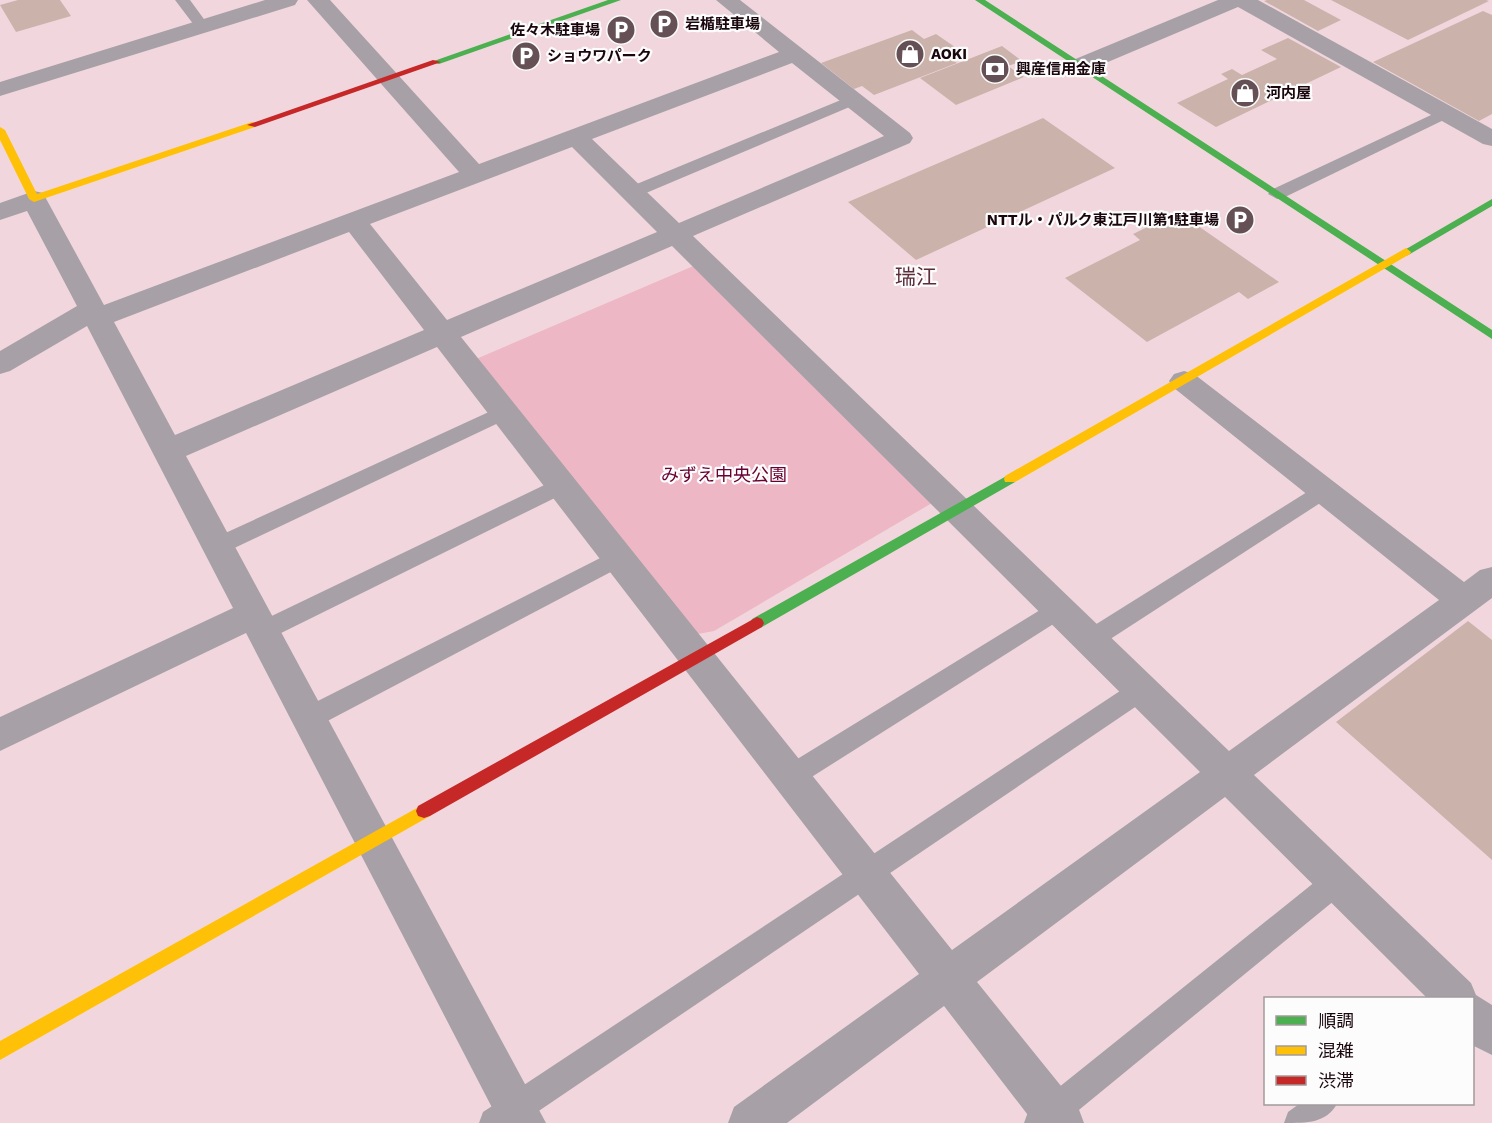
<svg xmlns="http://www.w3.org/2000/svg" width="1492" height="1123" font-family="'Work Sans','Noto Sans JP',sans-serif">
<rect width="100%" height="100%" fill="#f1d7dd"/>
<path fill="#edb7c5" d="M 698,264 L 932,503 L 714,631 L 687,636 L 469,362 Z"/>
<path fill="#cbb3ab" d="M 18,0 L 60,0 L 71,16 L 16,32 L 0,5 Z
M 1267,0 L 1304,0 L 1341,20 L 1318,31 L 1264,1 Z
M 1331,0 L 1486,0 L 1489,1 L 1408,40 Z
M 1483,11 L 1492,15 L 1492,114 L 1479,121 L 1373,62 Z
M 912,30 L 924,39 L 936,34 L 955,47 L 941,52 L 957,63 L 874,95 L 862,86 L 854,89 L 821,63 Z
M 1288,38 L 1341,67 L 1216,127 L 1177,103 L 1228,79 L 1221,74 L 1232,69 L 1242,75 L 1277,59 L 1261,50 Z
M 1002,46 L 1022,61 L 1008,66 L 1024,77 L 956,105 L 920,78 Z
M 1043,118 L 1115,168 L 916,260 L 848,202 Z
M 1178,212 L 1279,282 L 1248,299 L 1239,292 L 1147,342 L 1065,278 L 1140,240 L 1133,234 Z
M 1468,621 L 1492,640 L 1492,860 L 1336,722 Z"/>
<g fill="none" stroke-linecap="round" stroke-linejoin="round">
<path fill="#a7a1a7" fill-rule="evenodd" d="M 175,0 L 190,0 L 209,26 L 207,29 L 197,29 Z
M 853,95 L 859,97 L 861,100 L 859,103 L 639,196 L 633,197 L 624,192 L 627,188 Z
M 1446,108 L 1454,113 L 1452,116 L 1283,198 L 1277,199 L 1268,194 L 1271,190 Z
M 504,405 L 511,407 L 514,412 L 511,417 L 226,552 L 218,555 L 210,552 L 207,546 L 210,540 Z
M 561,477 L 569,479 L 572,485 L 569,491 L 271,638 L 263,641 L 255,638 L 251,631 L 255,624 Z
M 1323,482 L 1331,484 L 1334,490 L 1331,496 L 1098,647 L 1090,650 L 1082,647 L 1078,640 L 1082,633 Z
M 618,549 L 626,552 L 629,558 L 626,564 L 318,726 L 309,729 L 300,726 L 297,718 L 300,710 Z
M 1058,599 L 1066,602 L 1070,609 L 1066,616 L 799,785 L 790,789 L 781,785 L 777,777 L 781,769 Z
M 1141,680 L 1150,683 L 1153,690 L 1150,697 L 521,1123 L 479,1123 L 483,1112 L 1132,683 Z
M 1336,869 L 1346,873 L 1350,882 L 1346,891 L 1063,1123 L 1024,1123 L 1028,1112 L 1326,873 Z
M 1299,1104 L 1337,1104 C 1326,1123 1308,1123 1284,1123 L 1288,1112 Z"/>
<path fill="#a7a1a7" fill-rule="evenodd" d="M 265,0 L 298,0 L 295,5 L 0,96 L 0,82 Z
M 307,0 L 330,0 L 479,164 L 779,52 L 716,0 L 740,0 L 910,133 L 913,138 L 910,143 L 693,236 L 1229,751 L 1439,600 L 1174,388 L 1169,381 L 1174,374 L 1184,371 L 1194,374 L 1464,582 L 1480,570 L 1492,567 L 1492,598 L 1254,775 L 1471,983 L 1476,995 L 1492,1005 L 1492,1055 L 1472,1045 L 1472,998 L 1427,998 L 1225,797 L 977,982 L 1078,1107 L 1084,1123 L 1034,1123 L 944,1006 L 787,1123 L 728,1123 L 734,1107 L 919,974 L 437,347 L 186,456 L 546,1123 L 500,1123 L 246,633 L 0,751 L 0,717 L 233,608 L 87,326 L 10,371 L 0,374 L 0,351 L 77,306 L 27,211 L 0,220 L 0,203 L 34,191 L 43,193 L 104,305 L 459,172 ZM 792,63 L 884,136 L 679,223 L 592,139 ZM 572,147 L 657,232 L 447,320 L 370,224 ZM 349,232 L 424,330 L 175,435 L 114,322 ZM 672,246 L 1200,772 L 952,950 L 461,337 Z
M 1218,0 L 1258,0 L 1492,129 L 1492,146 L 1483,144 L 1238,7 L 1089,70 L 1073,70 L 1070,65 L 1073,60 Z"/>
<path fill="#4caf50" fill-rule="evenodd" d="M 608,0 L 621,0 L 439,64 L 431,62 Z
M 975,0 L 985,0 L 1492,330 L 1492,339 Z
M 1492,199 L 1492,206 L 1410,254 L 1406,256 L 1401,252 Z
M 1010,474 L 1015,476 L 1016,479 L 1015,482 L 762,627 L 757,629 L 752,627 L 750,623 L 752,619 Z"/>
<path fill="#ffc107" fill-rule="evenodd" d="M 252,122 L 255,123 L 255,127 L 34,202 L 29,199 L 0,140 L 0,127 L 5,130 L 37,194 Z
M 1406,248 L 1411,252 L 1410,254 L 1015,482 L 1005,482 L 1004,479 L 1005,476 Z
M 424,804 L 430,806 L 432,811 L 430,816 L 0,1060 L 0,1041 Z"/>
<path fill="#c62828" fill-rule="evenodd" d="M 433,60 L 441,62 L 255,127 L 247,125 Z
M 757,617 L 762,619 L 764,623 L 762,627 L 430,816 L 424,818 L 418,816 L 416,811 L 418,806 Z"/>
</g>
<defs>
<g id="parking-disc" transform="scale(1.5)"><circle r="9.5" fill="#655056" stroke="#fcfcfc"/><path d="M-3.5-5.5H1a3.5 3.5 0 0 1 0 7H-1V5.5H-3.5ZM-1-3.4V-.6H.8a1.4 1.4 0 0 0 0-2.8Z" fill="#fff"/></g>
<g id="shop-disc" transform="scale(1.5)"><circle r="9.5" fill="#655056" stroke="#fcfcfc"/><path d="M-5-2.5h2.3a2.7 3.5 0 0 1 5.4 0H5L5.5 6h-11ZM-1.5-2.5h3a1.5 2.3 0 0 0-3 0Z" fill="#fff"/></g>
<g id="bank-disc" transform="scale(1.5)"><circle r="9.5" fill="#655056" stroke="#fcfcfc"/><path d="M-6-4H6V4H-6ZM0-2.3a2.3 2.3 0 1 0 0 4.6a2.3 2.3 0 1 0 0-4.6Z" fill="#fff"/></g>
</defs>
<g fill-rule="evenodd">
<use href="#parking-disc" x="664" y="24"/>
<use href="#parking-disc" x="621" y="30"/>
<use href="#shop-disc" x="910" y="54"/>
<use href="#parking-disc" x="526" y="56"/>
<use href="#bank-disc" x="995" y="69"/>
<use href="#shop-disc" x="1245" y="93"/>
<use href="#parking-disc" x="1240" y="220"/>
</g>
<g text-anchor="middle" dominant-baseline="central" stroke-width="4.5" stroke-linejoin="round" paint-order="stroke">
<g font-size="15" font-weight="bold" fill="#1a070d" stroke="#fcfcfc" text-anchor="start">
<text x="685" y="24">岩楯駐車場</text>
<text x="600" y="30" text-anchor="end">佐々木駐車場</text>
<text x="931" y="54">AOKI</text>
<text x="547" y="56">ショウワパーク</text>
<text x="1016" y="69">興産信用金庫</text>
<text x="1266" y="93">河内屋</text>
<text x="1219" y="220" text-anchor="end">NTTル・パルク東江戸川第1駐車場</text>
</g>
<g font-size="18" fill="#6a0031" stroke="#fcfcfc">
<text x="724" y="474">みずえ中央公園</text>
</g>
<g font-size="21" fill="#5b2d3a" stroke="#fcfcfc">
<text x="916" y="276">瑞江</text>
</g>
</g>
<rect x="1264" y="997" width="210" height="108" fill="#fcfcfc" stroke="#a29a9c" stroke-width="1.5"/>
<rect x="1276" y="1016" width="30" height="9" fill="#4caf50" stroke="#a29a9c" stroke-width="1.5"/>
<text x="1318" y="1027" font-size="18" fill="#1a070d">順調</text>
<rect x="1276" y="1046" width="30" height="9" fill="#ffc107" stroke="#a29a9c" stroke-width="1.5"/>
<text x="1318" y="1057" font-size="18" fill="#1a070d">混雑</text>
<rect x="1276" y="1076" width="30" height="9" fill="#c62828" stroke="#a29a9c" stroke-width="1.5"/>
<text x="1318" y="1087" font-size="18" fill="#1a070d">渋滞</text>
</svg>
